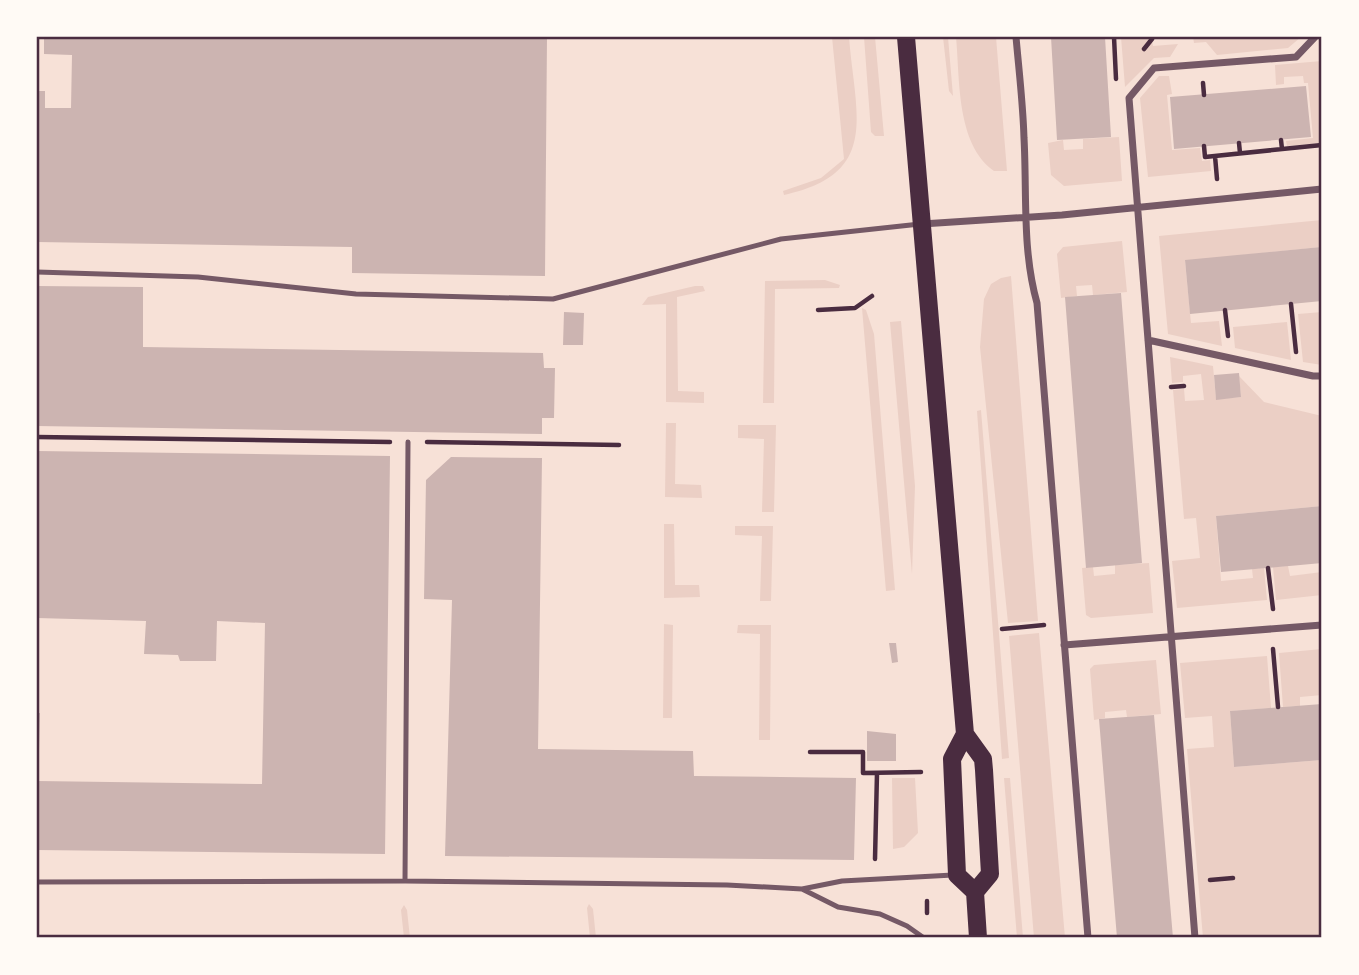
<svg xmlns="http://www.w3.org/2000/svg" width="1359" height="975" font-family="'Archivo Narrow',sans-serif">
<rect width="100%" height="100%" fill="#f7e1d7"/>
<path fill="#ebcfc5" d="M 832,37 L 849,37 C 855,115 881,174 784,195 L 783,191 L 821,178 L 844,159 Z
M 864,37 L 875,37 L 884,136 L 875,136 L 871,132 Z
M 943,37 L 948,37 L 953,96 L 949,91 Z
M 956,37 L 996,37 L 1007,171 L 994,171 C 956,144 960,79 956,37 Z
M 1121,37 L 1151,37 L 1153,46 L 1178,44 L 1170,57 L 1154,58 L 1125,87 Z
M 1193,37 L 1301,37 L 1288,48 L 1217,55 L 1206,42 L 1194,43 Z
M 1322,61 L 1322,143 L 1287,146 L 1286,141 L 1313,138 L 1308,83 L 1304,83 L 1303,76 L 1284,77 L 1284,84 L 1276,85 L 1275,65 Z
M 1159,76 L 1169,76 L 1172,94 L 1167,95 L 1172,150 L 1200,148 L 1202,161 L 1210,160 L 1211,171 L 1148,177 L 1140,98 Z
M 1119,137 L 1122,181 L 1064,186 L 1051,175 L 1048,143 L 1063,140 L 1064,150 L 1083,149 L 1083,139 Z
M 1322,220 L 1322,259 L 1321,247 L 1185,261 L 1191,323 L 1219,321 L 1222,346 L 1168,334 L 1159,236 Z
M 1122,241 L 1127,292 L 1093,295 L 1092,285 L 1076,286 L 1077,296 L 1061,298 L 1057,254 L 1063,247 Z
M 1011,276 L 1038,621 L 1008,623 L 980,347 L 984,299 L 991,284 L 1001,278 Z
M 825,280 L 840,285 L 839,288 L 775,289 L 774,403 L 763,403 L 765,281 Z
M 695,286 L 703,286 L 705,291 L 677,297 L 678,391 L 704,392 L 704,403 L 666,402 L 666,304 L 642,305 L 648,297 Z
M 862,308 L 866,310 L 874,334 L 895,590 L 886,591 Z
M 1322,312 L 1322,365 L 1303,362 L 1298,314 Z
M 901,321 L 915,486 L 912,574 L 890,322 Z
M 1287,322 L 1291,360 L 1235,348 L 1233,327 Z
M 1170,357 L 1213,366 L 1216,399 L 1241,397 L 1239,376 L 1264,402 L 1322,416 L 1322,506 L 1216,516 L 1221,581 L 1253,578 L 1252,569 L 1264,568 L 1267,600 L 1177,608 L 1172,561 L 1200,558 L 1196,518 L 1184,519 L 1173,390 L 1184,389 L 1185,401 L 1204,400 L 1201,374 L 1183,376 L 1183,382 L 1172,383 Z
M 981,410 L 1009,758 L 1002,759 L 977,411 Z
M 666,423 L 676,423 L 675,484 L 701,485 L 702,498 L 665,497 Z
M 738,425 L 776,425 L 774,512 L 762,512 L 764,439 L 738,438 Z
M 664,524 L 674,524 L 675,585 L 699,585 L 700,597 L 664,598 Z
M 735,526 L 773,526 L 771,601 L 760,601 L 762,536 L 735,535 Z
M 1149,563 L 1153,613 L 1091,618 L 1086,615 L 1082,568 L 1093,567 L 1094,576 L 1115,574 L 1115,565 Z
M 1288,566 L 1290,576 L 1322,572 L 1322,595 L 1276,600 L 1273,567 Z
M 664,624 L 673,625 L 672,718 L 663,718 Z
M 738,625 L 771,625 L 770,740 L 759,740 L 760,634 L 737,633 Z
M 1039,633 L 1065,938 L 1034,938 L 1009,636 Z
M 1322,649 L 1322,695 L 1300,697 L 1300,706 L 1283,707 L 1279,653 Z
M 1267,656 L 1271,708 L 1230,711 L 1234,767 L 1322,760 L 1322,936 L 1203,938 L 1187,749 L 1214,747 L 1212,716 L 1185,718 L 1180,663 Z
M 1156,660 L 1161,714 L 1127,717 L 1126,710 L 1105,712 L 1105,718 L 1094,720 L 1090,669 L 1094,665 Z
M 892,778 L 915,778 L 918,833 L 904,847 L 893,849 Z
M 1004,778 L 1010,778 L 1023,938 L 1017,938 Z
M 589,904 L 593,909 L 596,938 L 590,938 L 587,908 Z
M 404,905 L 407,910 L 410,938 L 404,938 L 401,910 Z"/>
<path fill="#ccb4b1" d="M 44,37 L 547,37 L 545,276 L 352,273 L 352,247 L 37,242 L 37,91 L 45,91 L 45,108 L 71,108 L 72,55 L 44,54 Z
M 1051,37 L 1105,37 L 1111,137 L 1057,140 Z
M 1306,86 L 1311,137 L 1174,149 L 1170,97 Z
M 1321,247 L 1322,301 L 1190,314 L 1185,260 Z
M 37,286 L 143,287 L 143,347 L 543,353 L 544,368 L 555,368 L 554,418 L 542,418 L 542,434 L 37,426 Z
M 1121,293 L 1142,563 L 1086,568 L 1065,297 Z
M 564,312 L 584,313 L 583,345 L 563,345 Z
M 1239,373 L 1241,397 L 1216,400 L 1214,375 Z
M 37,451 L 390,456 L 385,854 L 37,850 L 37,781 L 262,784 L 265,623 L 217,621 L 216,661 L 180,661 L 178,655 L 144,654 L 146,621 L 37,618 Z
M 451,457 L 542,458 L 538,749 L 693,751 L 694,776 L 856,778 L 854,860 L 445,856 L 452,600 L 424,599 L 426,480 Z
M 1322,506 L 1322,563 L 1221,572 L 1216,516 Z
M 889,643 L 896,643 L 898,662 L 892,663 Z
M 1322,704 L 1322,760 L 1234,767 L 1230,711 Z
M 37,713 L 40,713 L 39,750 L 37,750 Z
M 1154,715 L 1173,938 L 1117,938 L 1099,719 Z
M 867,731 L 896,734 L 896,761 L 867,761 Z"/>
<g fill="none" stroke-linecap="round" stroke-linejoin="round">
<path stroke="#4a2c40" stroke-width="4.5" d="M 1114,37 L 1116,79
M 1144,49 L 1152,39
M 1203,83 L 1204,95
M 1281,140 L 1282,149
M 1239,143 L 1240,153
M 1204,146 L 1205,157 L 1322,145
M 1215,156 L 1217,179
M 1291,304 L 1296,352
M 818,310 L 855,308 L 872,296
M 1225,310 L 1228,336
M 1171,387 L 1184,386
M 37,437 L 390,442
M 427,442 L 619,445
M 1268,568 L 1273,609
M 1002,629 L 1044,625
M 1273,649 L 1278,707
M 810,752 L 863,752 L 863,773 L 921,772
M 875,859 L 877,773
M 1210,880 L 1233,878
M 927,901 L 927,913"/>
<path stroke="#755966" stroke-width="5" d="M 37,272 L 198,277 L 356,294 L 553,299 L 781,239 L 920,224
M 405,881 L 408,442
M 37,882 L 405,881 L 727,885 L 802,889 L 842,881 L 953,875
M 802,889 L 838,907 L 880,914 L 907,926 L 924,938"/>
<path stroke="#755966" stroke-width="7" d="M 1016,37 C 1019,71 1023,104 1024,138 C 1027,193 1022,250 1037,303 L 1088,938
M 922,224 L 1062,215 L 1322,189
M 1148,340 L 1313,376 L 1322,376
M 1064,645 L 1322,625
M 1195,938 L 1129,98 L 1154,68 L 1296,57 L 1315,37"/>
<path stroke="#4a2c40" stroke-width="18" d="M 906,37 L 965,734 L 983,759 L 984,770 L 990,874 L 975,892
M 965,734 L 952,759 L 957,875 L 975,892 L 978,938"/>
</g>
<rect width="1359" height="975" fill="none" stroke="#fffaf5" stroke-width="77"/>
<rect x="38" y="38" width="1282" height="898" fill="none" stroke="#4a2c40" stroke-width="2.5"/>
</svg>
